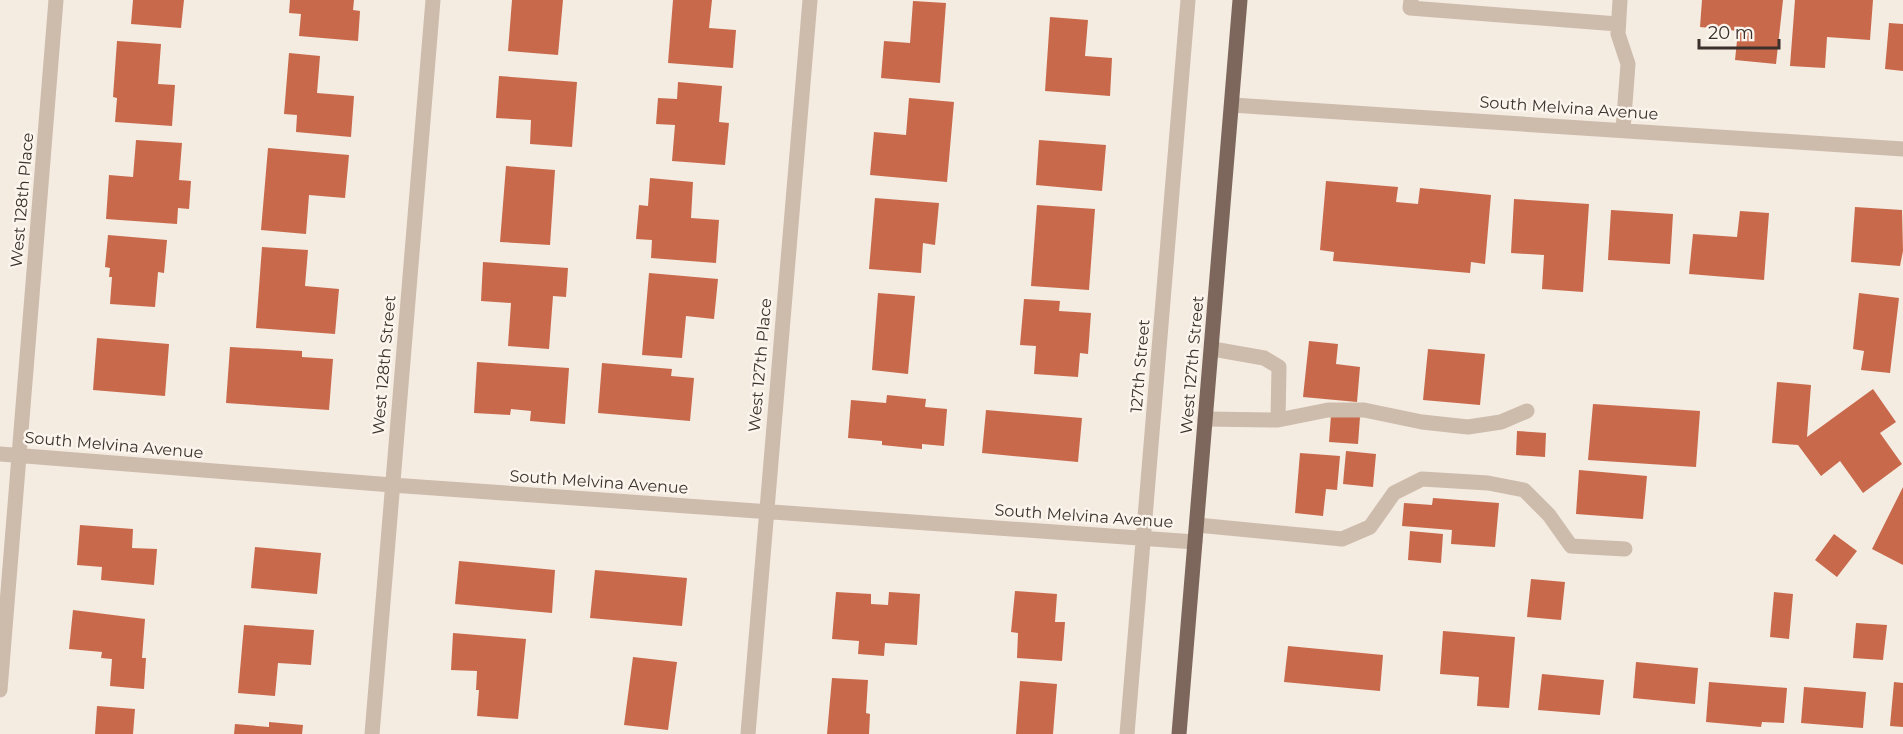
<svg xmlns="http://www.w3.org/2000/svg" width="1903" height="734" font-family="Montserrat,sans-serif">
<rect width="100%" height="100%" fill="#f4ebe1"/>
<path fill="#c8694b" d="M 133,0 L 184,0 L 181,28 L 131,24 Z
M 290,0 L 354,0 L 353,10 L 360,11 L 358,41 L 299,36 L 301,14 L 289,13 Z
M 512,0 L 563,0 L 558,55 L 508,51 Z
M 673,0 L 712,0 L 709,28 L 736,30 L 733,68 L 668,63 Z
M 1702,0 L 1783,0 L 1776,64 L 1735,60 L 1738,31 L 1700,27 Z
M 1795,0 L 1873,0 L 1870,40 L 1827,37 L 1825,68 L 1790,66 Z
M 913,1 L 946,3 L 940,83 L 881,78 L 884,41 L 910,43 Z
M 1050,17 L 1088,20 L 1085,56 L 1112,58 L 1110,96 L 1045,91 Z
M 1889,23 L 1903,24 L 1903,71 L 1885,69 Z
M 117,41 L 161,44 L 158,84 L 175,85 L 172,126 L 115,122 L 117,98 L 113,97 Z
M 289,53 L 320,56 L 317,93 L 354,96 L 351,137 L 296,132 L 297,115 L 284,114 Z
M 499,76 L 577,82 L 572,147 L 530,144 L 531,120 L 496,118 Z
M 678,82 L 722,86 L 719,122 L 729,123 L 725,165 L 672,161 L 675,125 L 656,124 L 658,98 L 677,99 Z
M 909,98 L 954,102 L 947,182 L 870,175 L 874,132 L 906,135 Z
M 136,140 L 182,143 L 179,180 L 191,181 L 189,209 L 178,208 L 177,224 L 106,219 L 109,175 L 133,177 Z
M 1039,140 L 1106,145 L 1102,191 L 1036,185 Z
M 268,148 L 349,155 L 345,198 L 309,195 L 306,234 L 261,230 Z
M 506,166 L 555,170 L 550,245 L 500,242 Z
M 650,178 L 693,182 L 691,218 L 719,220 L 716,263 L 651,258 L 652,240 L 636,239 L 639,205 L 648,206 Z
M 1326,181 L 1398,187 L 1396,202 L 1418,204 L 1420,188 L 1491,195 L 1485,264 L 1471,262 L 1470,273 L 1333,261 L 1334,252 L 1320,250 Z
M 875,198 L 939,203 L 935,245 L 923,243 L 921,273 L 869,269 Z
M 1514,199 L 1589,204 L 1583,292 L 1542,289 L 1544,255 L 1511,253 Z
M 1037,205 L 1095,209 L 1089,290 L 1031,286 Z
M 1855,207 L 1902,210 L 1903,251 L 1900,266 L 1851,262 Z
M 1611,210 L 1673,214 L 1670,264 L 1608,260 Z
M 1740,211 L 1769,213 L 1764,280 L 1689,274 L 1693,234 L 1737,237 Z
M 108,235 L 167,240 L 164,273 L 158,272 L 155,307 L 110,304 L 112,277 L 109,277 L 110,268 L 105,267 Z
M 262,247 L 308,250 L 305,286 L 339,289 L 335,334 L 256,328 Z
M 483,262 L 568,268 L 566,297 L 553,296 L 549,349 L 508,346 L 511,303 L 481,301 Z
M 649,273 L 718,279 L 714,319 L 686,316 L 682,358 L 642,355 Z
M 878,293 L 915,296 L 908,374 L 872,370 Z
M 1859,293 L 1899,298 L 1890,373 L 1861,370 L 1864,351 L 1853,349 Z
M 1024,299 L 1060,301 L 1059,311 L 1091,313 L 1088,354 L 1080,353 L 1078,377 L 1034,374 L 1036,346 L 1020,345 Z
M 97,338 L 169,344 L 165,396 L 93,390 Z
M 1309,341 L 1338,344 L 1336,364 L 1360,367 L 1357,402 L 1303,397 Z
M 230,347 L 302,351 L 302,357 L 333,359 L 329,410 L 226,403 Z
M 1428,349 L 1485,354 L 1480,405 L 1423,400 Z
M 477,362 L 569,368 L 565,424 L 530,421 L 531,411 L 511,409 L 510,415 L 474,413 Z
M 602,363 L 672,369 L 671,376 L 694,378 L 690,421 L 598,413 Z
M 1777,382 L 1811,385 L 1807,437 L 1873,389 L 1896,422 L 1880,433 L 1902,464 L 1863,493 L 1840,461 L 1821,476 L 1798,445 L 1772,443 Z
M 887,395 L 926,399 L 925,407 L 947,409 L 944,446 L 922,444 L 922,449 L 882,445 L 882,441 L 848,438 L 851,400 L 886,403 Z
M 1593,404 L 1700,411 L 1696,467 L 1588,460 Z
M 986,410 L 1082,418 L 1078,462 L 982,453 Z
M 1331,415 L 1360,417 L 1358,444 L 1329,442 Z
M 1517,431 L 1546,433 L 1545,457 L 1516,455 Z
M 1346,451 L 1376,454 L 1373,487 L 1343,484 Z
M 1300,453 L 1340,456 L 1337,490 L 1326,489 L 1323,516 L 1295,513 Z
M 1579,470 L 1647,476 L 1643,519 L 1576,514 Z
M 1903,487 L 1903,565 L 1872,549 Z
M 1433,498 L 1499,503 L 1495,547 L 1451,544 L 1452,530 L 1402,526 L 1404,503 L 1432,505 Z
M 80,525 L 133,529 L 132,548 L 157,549 L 154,585 L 101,580 L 102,567 L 77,565 Z
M 1410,531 L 1443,534 L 1441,563 L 1408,560 Z
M 1834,534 L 1857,551 L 1837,577 L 1815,560 Z
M 255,547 L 321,553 L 317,594 L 251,588 Z
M 459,561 L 555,570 L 552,613 L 455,604 Z
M 595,570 L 687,578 L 682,626 L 590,618 Z
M 1531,579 L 1565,582 L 1561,620 L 1527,617 Z
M 1015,591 L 1057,594 L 1055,622 L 1065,622 L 1062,661 L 1017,658 L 1018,633 L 1011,632 Z
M 836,592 L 871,594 L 871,604 L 888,605 L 889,592 L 920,594 L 917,645 L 885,643 L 884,656 L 858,654 L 859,641 L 832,639 Z
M 1774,592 L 1793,594 L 1789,639 L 1770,637 Z
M 73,610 L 145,619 L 142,658 L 146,658 L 144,689 L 110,686 L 112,659 L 101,658 L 102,652 L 69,649 Z
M 1856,623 L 1887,625 L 1883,660 L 1853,658 Z
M 244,625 L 314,630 L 311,665 L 278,663 L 275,696 L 238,693 Z
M 1443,631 L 1515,637 L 1509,708 L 1477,706 L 1479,677 L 1440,674 Z
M 453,633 L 526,639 L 518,719 L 477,716 L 479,690 L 476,690 L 477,671 L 451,670 Z
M 1288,646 L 1383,655 L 1380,691 L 1284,682 Z
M 633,657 L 677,662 L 668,730 L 624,725 Z
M 1636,662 L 1698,668 L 1695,704 L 1633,698 Z
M 1542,674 L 1604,680 L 1600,715 L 1538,710 Z
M 832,678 L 868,680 L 866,713 L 870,714 L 869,734 L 827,734 Z
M 1020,681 L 1057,684 L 1053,734 L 1016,734 Z
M 1709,682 L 1787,688 L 1784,723 L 1762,722 L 1761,727 L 1706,722 Z
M 1894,682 L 1903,683 L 1903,727 L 1890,726 Z
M 1804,687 L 1866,692 L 1863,728 L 1801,723 Z
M 97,706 L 135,709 L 133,734 L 95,734 Z
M 269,722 L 303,725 L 302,734 L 234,734 L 235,724 L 269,727 Z"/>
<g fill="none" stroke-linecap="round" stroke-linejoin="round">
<path stroke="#cdbbac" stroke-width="15" d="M 1411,0 L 1410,8 L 1618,24
M 1620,0 L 1618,34 L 1628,64 L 1623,130
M 1232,105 L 1903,149
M 1213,349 L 1264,358 L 1279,367 L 1278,420
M 1205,419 L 1278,420 L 1328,410 L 1364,410 L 1422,422 L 1468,427 L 1501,422 L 1527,411
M 0,454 L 392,485 L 1195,542
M 1197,525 L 1342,539 L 1370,527 L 1394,493 L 1422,479 L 1488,483 L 1524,490 L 1549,515 L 1571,546 L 1625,549
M 0,690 L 56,0
M 372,734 L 433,0
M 748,734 L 810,0
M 1127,734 L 1188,0"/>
<path stroke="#7d675c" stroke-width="15" d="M 1179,734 L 1240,0"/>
</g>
<g text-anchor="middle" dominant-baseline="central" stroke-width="5" stroke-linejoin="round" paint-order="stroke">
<g font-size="16" fill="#3b302b" stroke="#fbf5ee">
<text transform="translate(1569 108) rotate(4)">South Melvina Avenue</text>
<text transform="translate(22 200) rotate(-85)">West 128th Place</text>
<text transform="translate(384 365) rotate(-85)">West 128th Street</text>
<text transform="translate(760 365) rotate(-85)">West 127th Place</text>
<text transform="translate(1192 365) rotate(-85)">West 127th Street</text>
<text transform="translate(1140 366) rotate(-85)">127th Street</text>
<text transform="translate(114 445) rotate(5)">South Melvina Avenue</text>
<text transform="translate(599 482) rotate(4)">South Melvina Avenue</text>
<text transform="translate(1084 516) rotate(4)">South Melvina Avenue</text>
</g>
</g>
<path d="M1699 39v9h80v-9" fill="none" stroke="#3b302b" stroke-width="3"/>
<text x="1708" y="39" font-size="18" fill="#3b302b" stroke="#fbf5ee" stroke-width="4.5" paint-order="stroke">20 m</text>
</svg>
